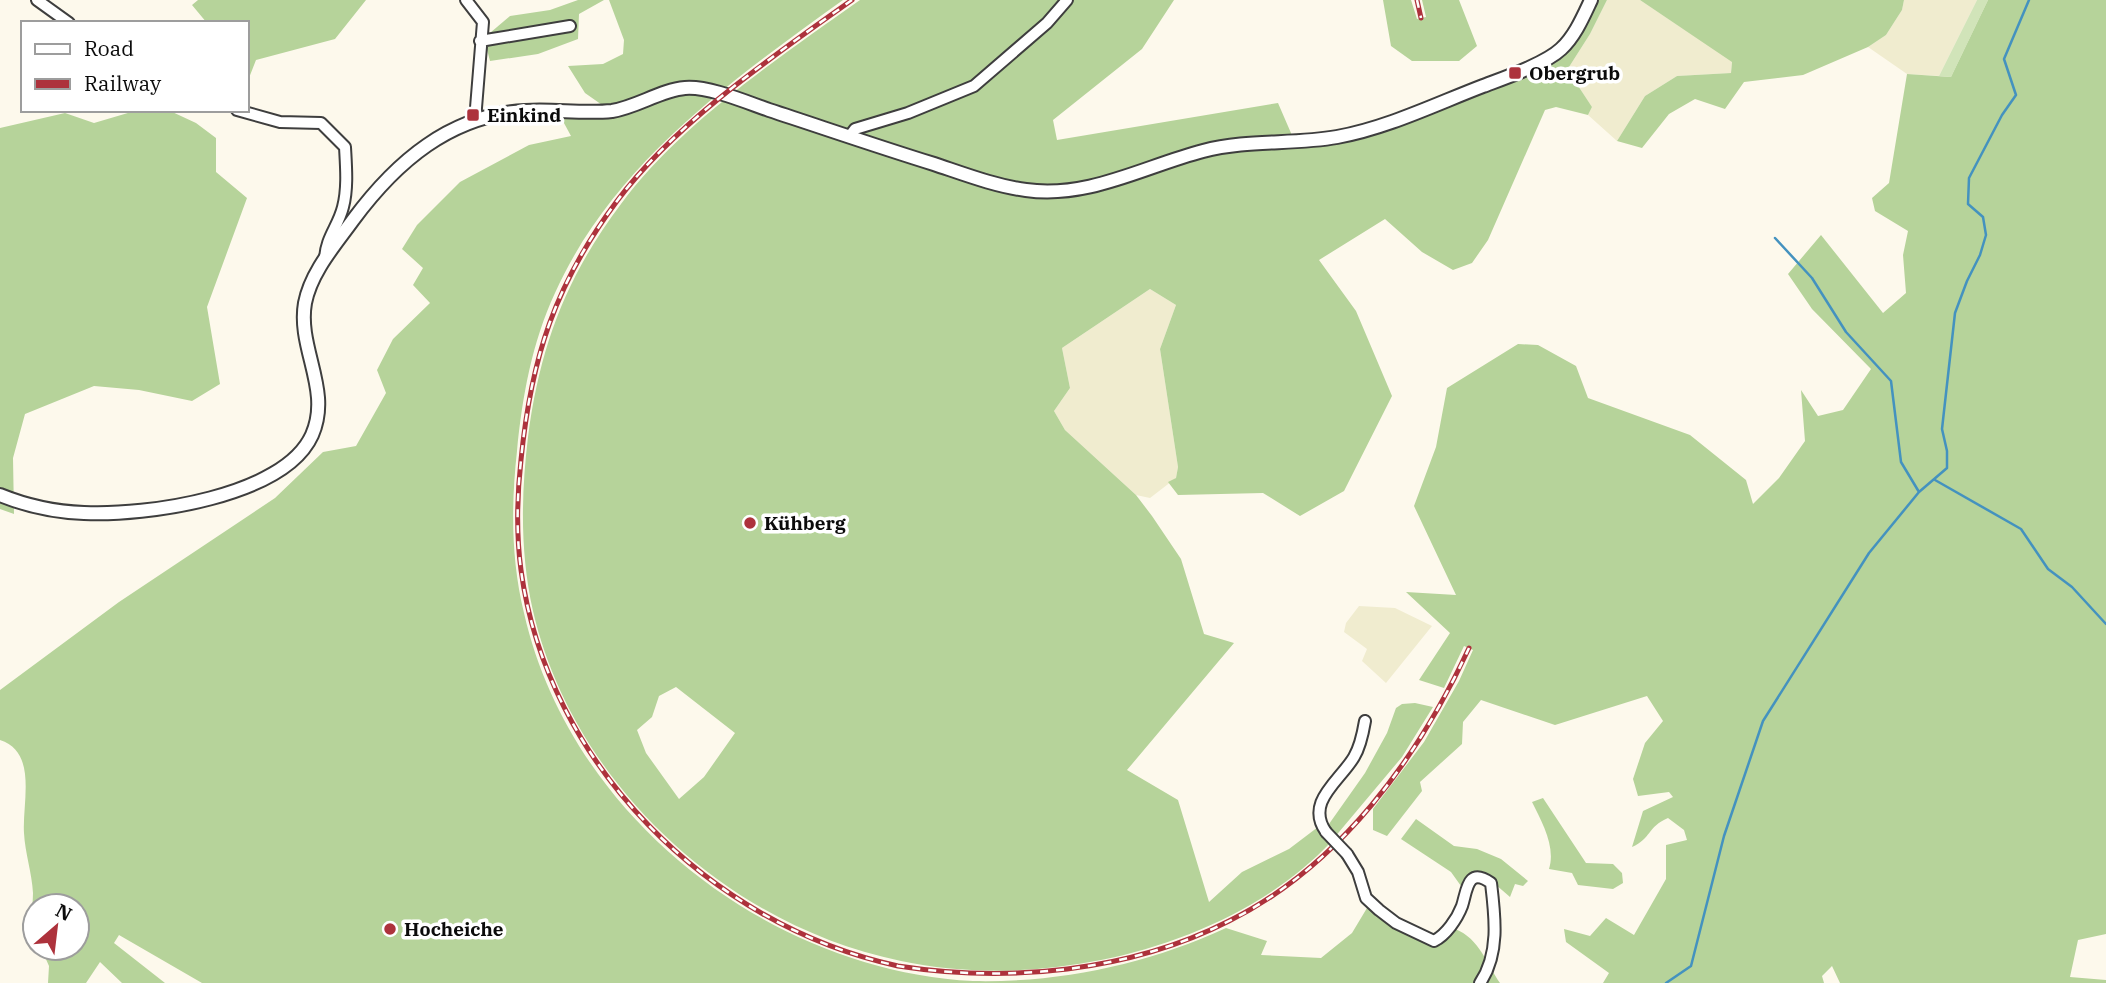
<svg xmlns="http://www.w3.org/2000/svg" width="2106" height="983" font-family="'IBM Plex Serif',serif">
<rect width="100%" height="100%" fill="#fdf9ec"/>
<path fill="#f0eccf" d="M 1607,0 L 1640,0 L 1732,61 L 1731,73 L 1677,76 L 1645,96 L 1617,141 L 1588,115 L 1592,107 L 1571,75 L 1569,67 L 1590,34 Z
M 1904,0 L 1977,0 L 1939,76 L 1907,74 L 1868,47 L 1886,35 L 1902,10 Z
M 1150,289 L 1176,305 L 1160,349 L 1178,467 L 1176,478 L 1150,498 L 1136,495 L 1065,430 L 1054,411 L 1070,388 L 1062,348 Z
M 1359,606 L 1395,608 L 1432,626 L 1386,683 L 1362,661 L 1367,649 L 1344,632 L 1346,623 Z"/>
<path fill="#d1e4b9" d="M 1977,0 L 1988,0 L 1951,77 L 1939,76 Z"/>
<path fill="#b6d39a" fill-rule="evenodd" d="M 198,0 L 366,0 L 335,39 L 256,60 L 247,83 L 247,23 L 207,23 L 192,5 Z
M 578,0 L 604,0 L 579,14 L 578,39 L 538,54 L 490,61 L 484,38 L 510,16 L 550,10 Z
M 609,0 L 843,0 C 732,80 613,164 555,293 C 532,342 522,398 517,451 C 511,506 511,559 524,613 C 570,816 768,970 973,981 C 1060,983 1148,964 1226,928 L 1267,941 L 1261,955 L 1321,958 L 1352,933 L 1370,903 C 1396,919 1426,951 1455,929 C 1480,939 1486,963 1500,983 L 202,983 L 119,935 L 114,943 L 165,983 L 122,983 L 100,962 L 86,983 L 48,983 L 49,966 L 41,948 L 77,948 L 77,906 L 35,906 L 35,936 C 29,923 33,907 33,893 C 32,873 25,853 24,833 C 22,803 38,752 0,740 L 0,690 L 119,602 L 275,498 L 323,452 L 356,446 L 386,393 L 377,370 L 393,339 L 430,303 L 413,285 L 423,268 L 402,249 L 417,225 L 460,182 L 529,145 L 571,136 L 558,112 L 608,114 L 676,97 L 674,92 L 605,107 L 585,93 L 568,66 L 603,64 L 623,54 L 624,40 Z
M 860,0 L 1174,0 L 1142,49 L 1053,120 L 1057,140 L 1278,103 L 1294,140 L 1338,137 L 1559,51 L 1591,0 L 1607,0 L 1590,34 L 1569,67 L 1571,75 L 1592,107 L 1588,115 L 1556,107 L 1545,110 L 1488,240 L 1472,263 L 1453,270 L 1422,252 L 1385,219 L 1319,260 L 1356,311 L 1392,396 L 1344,491 L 1300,516 L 1263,493 L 1178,495 L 1168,482 L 1176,478 L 1178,467 L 1160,349 L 1176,305 L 1150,289 L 1062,348 L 1070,388 L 1054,411 L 1065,430 L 1136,495 L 1152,516 L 1181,559 L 1204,634 L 1234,643 L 1127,770 L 1178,800 L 1209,902 L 1242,872 L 1289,849 L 1318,827 L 1331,842 C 1272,905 1184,943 1101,960 C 1034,973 967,975 901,961 C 728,926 573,784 533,611 C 520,553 521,495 528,437 C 540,346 566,277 621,204 C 680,124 780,57 860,0 ZM 676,687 L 735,733 L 704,777 L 679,799 L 646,753 L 637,730 L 652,717 L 659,696 Z
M 1383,0 L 1411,0 L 1417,19 L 1426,17 L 1422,0 L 1459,0 L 1477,46 L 1459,61 L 1412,61 L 1391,46 Z
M 1640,0 L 1904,0 L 1902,10 L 1886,35 L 1868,47 L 1803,75 L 1744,82 L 1725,109 L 1695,99 L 1669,114 L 1642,148 L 1617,141 L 1645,96 L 1677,76 L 1731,73 L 1732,62 Z
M 1988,0 L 2106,0 L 2106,934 L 2078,940 L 2070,977 L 2106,980 L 2106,983 L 1840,983 L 1832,966 L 1822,976 L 1824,983 L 1603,983 L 1609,973 L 1566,942 L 1564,929 L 1590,936 L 1606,918 L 1634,935 L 1666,879 L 1666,845 L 1687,840 L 1684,830 L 1668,818 C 1647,827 1651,839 1632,847 L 1643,811 L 1673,797 L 1669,792 L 1638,796 L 1633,779 L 1645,743 L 1663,721 L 1647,696 L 1555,725 L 1481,700 L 1463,722 L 1462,744 L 1420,782 L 1422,791 L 1387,836 L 1373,830 L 1373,809 L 1424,742 L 1459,681 L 1473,650 L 1464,646 L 1444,688 L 1419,680 L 1450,633 L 1406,592 L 1456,595 L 1414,506 L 1436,447 L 1447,388 L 1518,344 L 1538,345 L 1576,366 L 1588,398 L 1690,435 L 1746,480 L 1753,504 L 1779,478 L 1805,441 L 1801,390 L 1818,416 L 1843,410 L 1871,369 L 1812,309 L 1788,274 L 1821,235 L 1883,313 L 1906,293 L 1903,255 L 1908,231 L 1875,211 L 1872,198 L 1889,183 L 1907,74 L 1951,77 Z
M 138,110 L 168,110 L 196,123 L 216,138 L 216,172 L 247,198 L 207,307 L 220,384 L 192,401 L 139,390 L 94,386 L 25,414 L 13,458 L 14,514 L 0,509 L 0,128 L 65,113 L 94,123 Z
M 1415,703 L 1433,707 L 1402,757 L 1334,838 L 1328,833 L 1329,824 L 1365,773 L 1387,733 L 1396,708 L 1402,704 Z
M 1543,798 L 1586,863 L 1613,864 L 1622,873 L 1623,883 L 1613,889 L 1578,885 L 1572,873 L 1549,869 C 1556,847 1542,822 1532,802 Z
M 1416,819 L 1454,846 L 1477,849 L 1501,859 L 1528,881 L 1523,886 L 1515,884 L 1510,897 L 1495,884 L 1468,878 L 1461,886 L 1451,872 L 1401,839 Z"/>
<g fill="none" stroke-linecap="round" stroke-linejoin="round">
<path stroke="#4492bf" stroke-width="2.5" d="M 1775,238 L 1812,278 L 1846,332 L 1891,381 L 1901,462 L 1919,492
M 1935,480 L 2021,529 L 2048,569 L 2072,587 L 2106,624
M 1666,983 L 1691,966 L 1724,836 L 1763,721 L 1869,553 L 1919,492 L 1947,468 L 1947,451 L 1942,429 L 1955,313 L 1967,281 L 1980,255 L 1986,235 L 1983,217 L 1968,204 L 1969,178 L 2002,115 L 2016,95 L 2004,59 L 2029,0"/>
<g stroke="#3e3e3e" stroke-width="14">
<path id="minor" d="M 37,0 L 69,23
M 466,0 L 483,22 L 475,120
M 480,41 L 570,26
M 237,110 L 280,122 L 321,123 L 345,147 C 346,166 348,188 343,207 C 338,227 326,237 325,259
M 849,137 L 855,129 L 908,113 L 974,86 L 1047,23 L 1067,0
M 1326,832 C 1305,802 1339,782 1354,757 C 1360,747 1363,733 1365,721
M 1347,854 L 1358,872 L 1366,898 L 1379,910 L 1396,923 L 1434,941 C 1446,935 1457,919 1462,906 C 1467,891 1467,866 1491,883 C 1495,916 1500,954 1480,983"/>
</g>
<g stroke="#3e3e3e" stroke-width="16">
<path id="tertiary" d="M 0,495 C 27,506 56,512 84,513 C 145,516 284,497 312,435 C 332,390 297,348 305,303 C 311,272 335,245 353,220 C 396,162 450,115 525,111 C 554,109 583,114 612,111 C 637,107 661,90 685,88 C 709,86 746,102 769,110 C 824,128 879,147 934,164 C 964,174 995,186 1026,190 C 1088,199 1145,166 1203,151 C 1247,139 1293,145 1337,137 C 1387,128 1436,104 1483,86 C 1504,78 1545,64 1561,49 C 1575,36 1583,17 1591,0"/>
</g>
<use href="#minor" stroke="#fff" stroke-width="10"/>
<use href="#tertiary" stroke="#fff" stroke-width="12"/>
<g stroke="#ad323c" stroke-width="5">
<path id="rail" d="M 852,0 C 772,57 676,122 617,201 C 555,284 531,358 521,460 C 517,496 516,533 521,570 C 547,763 709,925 898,966 C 1008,983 1129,972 1229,921 C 1340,866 1418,758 1469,648
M 1417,0 L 1421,18"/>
</g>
<use href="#rail" stroke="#fff" stroke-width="2.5" stroke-dasharray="8" stroke-linecap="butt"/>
<g stroke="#3e3e3e" stroke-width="14" stroke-linecap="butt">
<path id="minor-bridge" d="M 1326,832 L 1347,854"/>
</g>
<use href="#minor-bridge" stroke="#fff" stroke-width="10"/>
</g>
<g fill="#ad323c" stroke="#fff" stroke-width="2.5">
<rect x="1508" y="66" width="14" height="14" rx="3.5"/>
<rect x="466" y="108" width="14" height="14" rx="3.5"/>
<circle cx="750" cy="523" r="7"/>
<circle cx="390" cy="929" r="7"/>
</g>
<g text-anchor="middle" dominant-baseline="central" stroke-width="7" stroke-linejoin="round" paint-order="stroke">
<g font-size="19" font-weight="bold" fill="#0b0b0b" stroke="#fff" text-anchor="start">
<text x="1529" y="73">Obergrub</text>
<text x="487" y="115">Einkind</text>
<text x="764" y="523">Kühberg</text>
<text x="404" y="929">Hocheiche</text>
</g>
</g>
<rect x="21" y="21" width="228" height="91" fill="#ffffff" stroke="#9d9d9d" stroke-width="2"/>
<rect x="35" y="44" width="35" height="10" fill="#ffffff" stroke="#9d9d9d" stroke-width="2"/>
<text x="84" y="56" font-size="21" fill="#0b0b0b">Road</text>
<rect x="35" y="79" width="35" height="10" fill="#ad323c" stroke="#9d9d9d" stroke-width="2"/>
<text x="84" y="91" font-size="21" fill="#0b0b0b">Railway</text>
<g transform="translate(56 927) rotate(28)"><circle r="33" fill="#ffffff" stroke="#9d9d9d" stroke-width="2"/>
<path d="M0-5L12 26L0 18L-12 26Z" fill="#ad323c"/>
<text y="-10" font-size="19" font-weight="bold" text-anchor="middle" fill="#0b0b0b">N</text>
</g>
</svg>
